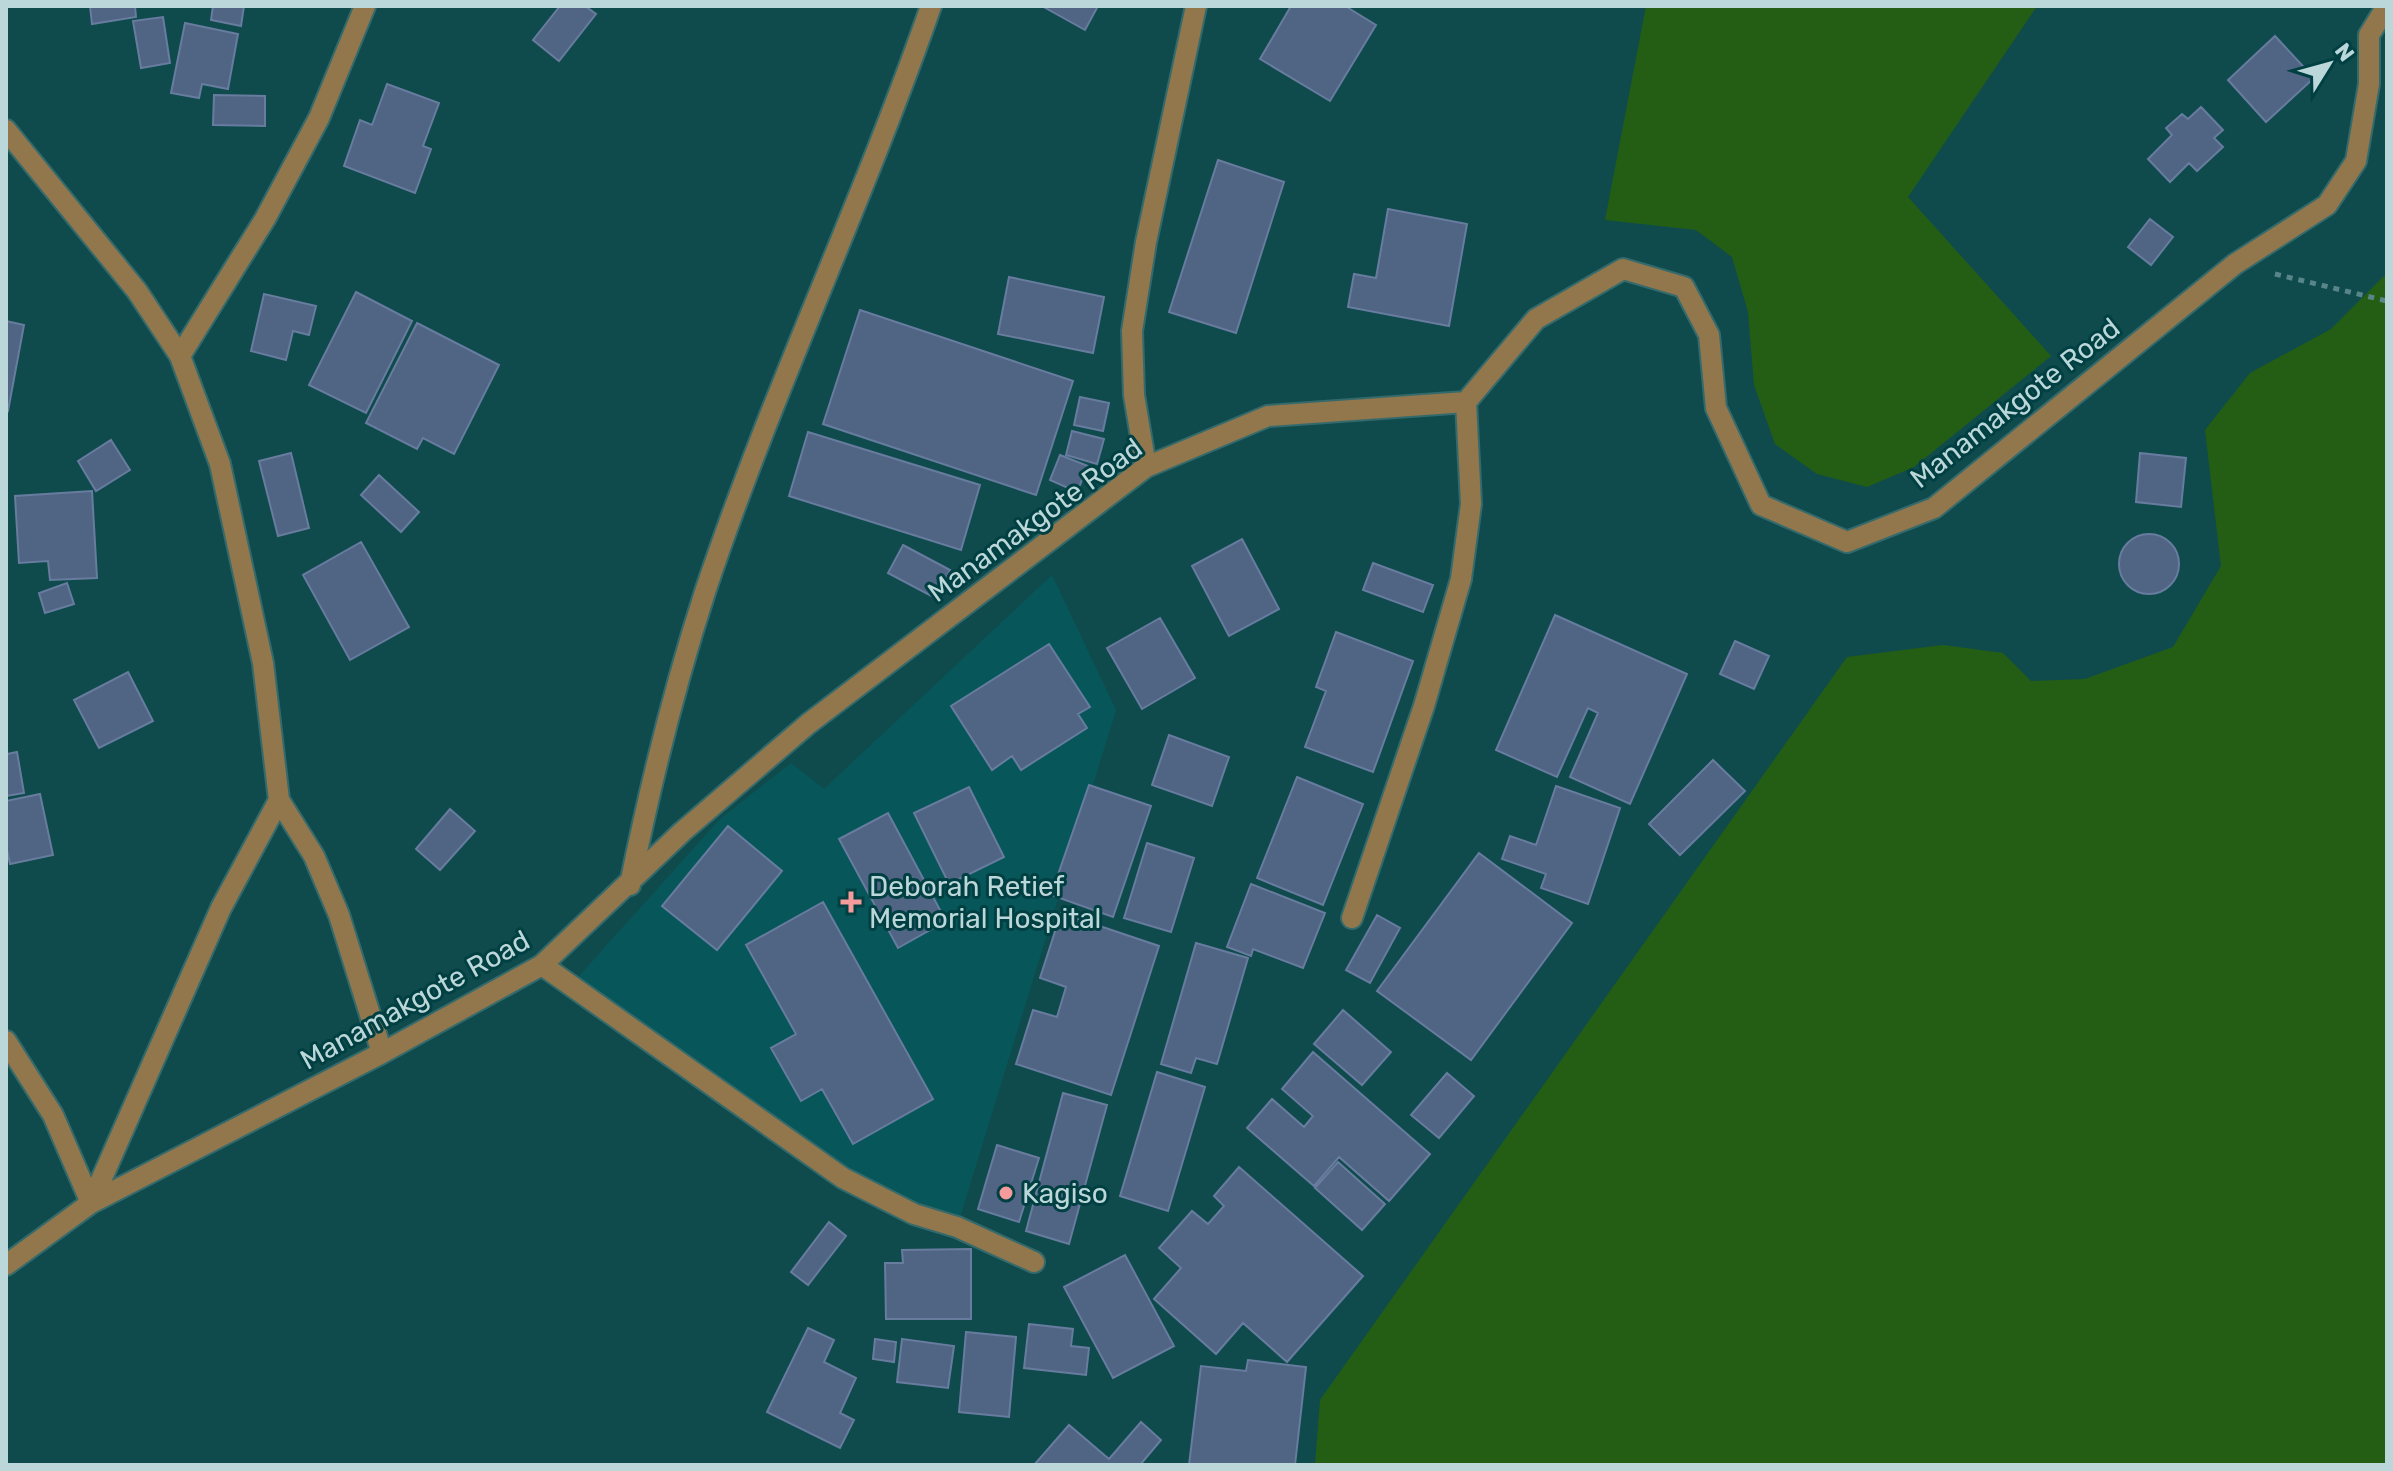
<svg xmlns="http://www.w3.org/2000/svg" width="2393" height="1471" font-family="Rubik,sans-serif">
<rect width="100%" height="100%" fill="#0f4b4d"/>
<path fill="#07575a" d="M 1052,575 L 1116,710 L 957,1227 L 914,1214 L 571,985 L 720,819 L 791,763 L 824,789 Z"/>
<path fill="#245e14" d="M 1646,6 L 2037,6 L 1908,197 L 2051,356 L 1914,467 L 1867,487 L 1817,474 L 1775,444 L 1754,385 L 1748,312 L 1732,257 L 1696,230 L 1605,220 Z
M 2387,273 L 2387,1465 L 1315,1465 L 1320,1400 L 1847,657 L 1943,645 L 2003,653 L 2031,681 L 2085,679 L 2173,647 L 2221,566 L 2205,430 L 2250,373 L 2331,329 Z"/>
<path fill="#506484" stroke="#677c9e" stroke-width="2" d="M 90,6 L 135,6 L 136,17 L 92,24 Z
M 213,6 L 244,6 L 241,26 L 211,20 Z
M 560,6 L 585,6 L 596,14 L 559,61 L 533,40 Z
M 1042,6 L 1098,6 L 1085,30 Z
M 1291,6 L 1345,6 L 1376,25 L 1330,101 L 1260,59 Z
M 163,17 L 170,63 L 141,68 L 133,21 Z
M 185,23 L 238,34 L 228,89 L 202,84 L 199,98 L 171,93 Z
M 2275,36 L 2314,78 L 2266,122 L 2228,80 Z
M 387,84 L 439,103 L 423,146 L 431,149 L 415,193 L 344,166 L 360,120 L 372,125 Z
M 214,95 L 265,96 L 265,126 L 213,125 Z
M 2201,107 L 2223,130 L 2214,138 L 2223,147 L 2197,171 L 2189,163 L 2170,182 L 2148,159 L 2172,135 L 2166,128 L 2182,114 L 2188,119 Z
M 1218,160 L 1284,182 L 1236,333 L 1169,312 Z
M 1388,209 L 1467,224 L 1449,326 L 1348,307 L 1354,274 L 1376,278 Z
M 2150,219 L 2173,237 L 2151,265 L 2128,247 Z
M 1009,277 L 1104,297 L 1093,353 L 998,334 Z
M 356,292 L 412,321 L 366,413 L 309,385 Z
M 264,294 L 316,306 L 309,335 L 293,331 L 286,360 L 251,351 Z
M 860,310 L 1073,381 L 1036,495 L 823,424 Z
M 6,321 L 24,325 L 8,411 L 6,410 Z
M 417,323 L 499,365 L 454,454 L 423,438 L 417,449 L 366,423 Z
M 1080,397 L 1109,403 L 1103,431 L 1074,425 Z
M 1072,431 L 1104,439 L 1097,464 L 1066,455 Z
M 808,432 L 980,485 L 961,550 L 789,496 Z
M 111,440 L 130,470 L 96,491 L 78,461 Z
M 291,453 L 309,528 L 278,536 L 259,461 Z
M 2140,453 L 2186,458 L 2181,507 L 2136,502 Z
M 1060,455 L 1088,466 L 1077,492 L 1050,480 Z
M 379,475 L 419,512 L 401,532 L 361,495 Z
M 92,491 L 97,578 L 50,580 L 48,561 L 19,563 L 15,496 Z
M2119 564a30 30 0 1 1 60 0a30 30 0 1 1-60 0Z
M 1242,539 L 1279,609 L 1229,636 L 1192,566 Z
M 361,542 L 409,627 L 350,660 L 303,575 Z
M 903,545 L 950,570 L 935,598 L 888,573 Z
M 1373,563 L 1433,585 L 1423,612 L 1363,590 Z
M 67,583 L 74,604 L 45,613 L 39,593 Z
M 1555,615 L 1687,674 L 1630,804 L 1570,777 L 1598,713 L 1588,708 L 1557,777 L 1496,750 Z
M 1160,618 L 1195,678 L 1142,709 L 1107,648 Z
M 1336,632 L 1413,661 L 1373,772 L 1305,747 L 1326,691 L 1316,687 Z
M 1735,641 L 1769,656 L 1754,689 L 1720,674 Z
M 1049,644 L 1090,707 L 1078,714 L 1087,728 L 1021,770 L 1012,756 L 992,770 L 951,706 Z
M 128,672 L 153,721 L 99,748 L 74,700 Z
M 1169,735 L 1229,757 L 1212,806 L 1152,785 Z
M 6,749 L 7,754 L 17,752 L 24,793 L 6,796 Z
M 1713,760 L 1745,791 L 1680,855 L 1649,824 Z
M 1297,777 L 1363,804 L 1323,905 L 1257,878 Z
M 1089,785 L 1151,806 L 1113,917 L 1051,895 Z
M 1556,786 L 1620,808 L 1588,904 L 1541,888 L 1546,874 L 1502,859 L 1510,836 L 1536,845 Z
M 969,787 L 1004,857 L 949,884 L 914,813 Z
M 40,794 L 53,855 L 10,864 L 6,845 L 6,801 Z
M 450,809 L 475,831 L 440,870 L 416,849 Z
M 888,813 L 946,921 L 898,948 L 839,839 Z
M 728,826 L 782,871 L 717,950 L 662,906 Z
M 1147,843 L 1194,858 L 1171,932 L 1124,918 Z
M 1479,853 L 1572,923 L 1471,1060 L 1377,991 Z
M 1251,884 L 1325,913 L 1303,968 L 1253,949 L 1251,956 L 1227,947 Z
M 823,902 L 933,1099 L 853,1144 L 822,1089 L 801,1101 L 771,1048 L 796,1034 L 746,945 Z
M 1061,913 L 1159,946 L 1111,1095 L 1016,1064 L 1033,1010 L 1057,1017 L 1066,987 L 1040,978 Z
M 1377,915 L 1400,928 L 1370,983 L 1346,970 Z
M 1196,943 L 1248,958 L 1217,1064 L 1196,1058 L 1191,1073 L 1161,1064 Z
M 1343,1010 L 1391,1052 L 1362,1085 L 1314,1044 Z
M 1313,1052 L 1430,1154 L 1389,1201 L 1339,1157 L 1314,1186 L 1247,1128 L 1272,1099 L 1304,1127 L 1313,1116 L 1282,1089 Z
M 1157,1072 L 1205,1087 L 1168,1211 L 1120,1196 Z
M 1447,1073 L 1474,1096 L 1439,1138 L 1411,1115 Z
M 1063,1093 L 1107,1105 L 1069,1244 L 1026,1231 Z
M 997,1145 L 1039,1158 L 1019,1222 L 978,1209 Z
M 1338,1162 L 1385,1204 L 1362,1230 L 1315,1188 Z
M 1239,1167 L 1363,1276 L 1287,1362 L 1243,1323 L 1216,1354 L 1154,1299 L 1181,1268 L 1159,1248 L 1192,1211 L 1208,1224 L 1224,1206 L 1214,1196 Z
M 829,1222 L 846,1236 L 808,1285 L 791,1272 Z
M 971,1249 L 971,1319 L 886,1319 L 885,1263 L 903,1263 L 902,1250 Z
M 1125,1255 L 1174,1346 L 1113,1378 L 1064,1287 Z
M 1029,1324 L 1073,1329 L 1071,1346 L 1089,1348 L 1086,1375 L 1024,1368 Z
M 808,1328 L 834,1340 L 824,1362 L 856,1378 L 840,1413 L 854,1420 L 840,1448 L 767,1412 Z
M 966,1332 L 1016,1337 L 1009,1417 L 959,1412 Z
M 875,1339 L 896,1342 L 894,1362 L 873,1359 Z
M 902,1339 L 954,1346 L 948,1388 L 897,1382 Z
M 1248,1360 L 1306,1367 L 1295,1465 L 1189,1465 L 1201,1366 L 1246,1371 Z
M 1141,1422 L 1161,1440 L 1140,1465 L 1034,1465 L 1069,1425 L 1109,1459 Z"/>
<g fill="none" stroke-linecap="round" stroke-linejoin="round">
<g stroke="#356a6c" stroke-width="24">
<path id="minor" d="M 6,130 L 137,291 L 180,356 L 220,464 L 263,663 L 279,800 L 221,908 L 91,1203
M 180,356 L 265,219 L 319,118 L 365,6
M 1146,467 L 1134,395 L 1132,331 L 1146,242 L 1196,6
M 279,800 L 314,856 L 339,915 L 382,1053
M 630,885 C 650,786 674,688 705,592 C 771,394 862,204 931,6
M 1352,918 L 1424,706 L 1461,579 L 1471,504 L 1466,402
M 542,965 L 843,1178 L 914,1214 L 957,1227 L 1034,1262
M 6,1041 L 53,1115 L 91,1203
M 6,1265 L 91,1203 L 382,1053 L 542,965 L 682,832 L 808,724 L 1146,467 L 1268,416 L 1466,402 L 1536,319 L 1623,269 L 1684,287 L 1709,335 L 1716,408 L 1761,505 L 1847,542 L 1934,508 L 2235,264 L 2327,205 L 2356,161 L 2369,84 L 2369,35 L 2387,6"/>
</g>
<path stroke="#588688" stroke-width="5" stroke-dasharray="6 6" stroke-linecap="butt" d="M 2275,274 L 2387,301"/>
<use href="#minor" stroke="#91774b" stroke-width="20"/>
</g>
<g fill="#f59b9b" stroke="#004043" stroke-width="3">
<path d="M847 890h8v8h8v8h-8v8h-8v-8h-8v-8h8z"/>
<circle cx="1006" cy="1193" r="8"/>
</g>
<g text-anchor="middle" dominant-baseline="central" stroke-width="6" stroke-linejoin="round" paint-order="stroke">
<g font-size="28" fill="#bcd7d9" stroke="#004043">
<text transform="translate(2015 403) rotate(-38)">Manamakgote Road</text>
<text transform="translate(1035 520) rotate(-36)">Manamakgote Road</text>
<text transform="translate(415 1000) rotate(-29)">Manamakgote Road</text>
</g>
<g font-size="28" fill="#bcd7d9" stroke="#004043" text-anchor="start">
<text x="869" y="886">Deborah Retief<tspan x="869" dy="32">Memorial Hospital</tspan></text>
<text x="1022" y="1193">Kagiso</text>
</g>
</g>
<rect width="2393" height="1471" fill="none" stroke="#bcd7d9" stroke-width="16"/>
<g transform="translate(2329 64) rotate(53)" stroke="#004043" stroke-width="6" paint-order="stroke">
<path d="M0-6L14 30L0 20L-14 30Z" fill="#bcd7d9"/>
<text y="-12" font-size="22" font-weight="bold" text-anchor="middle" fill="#bcd7d9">N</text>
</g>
</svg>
